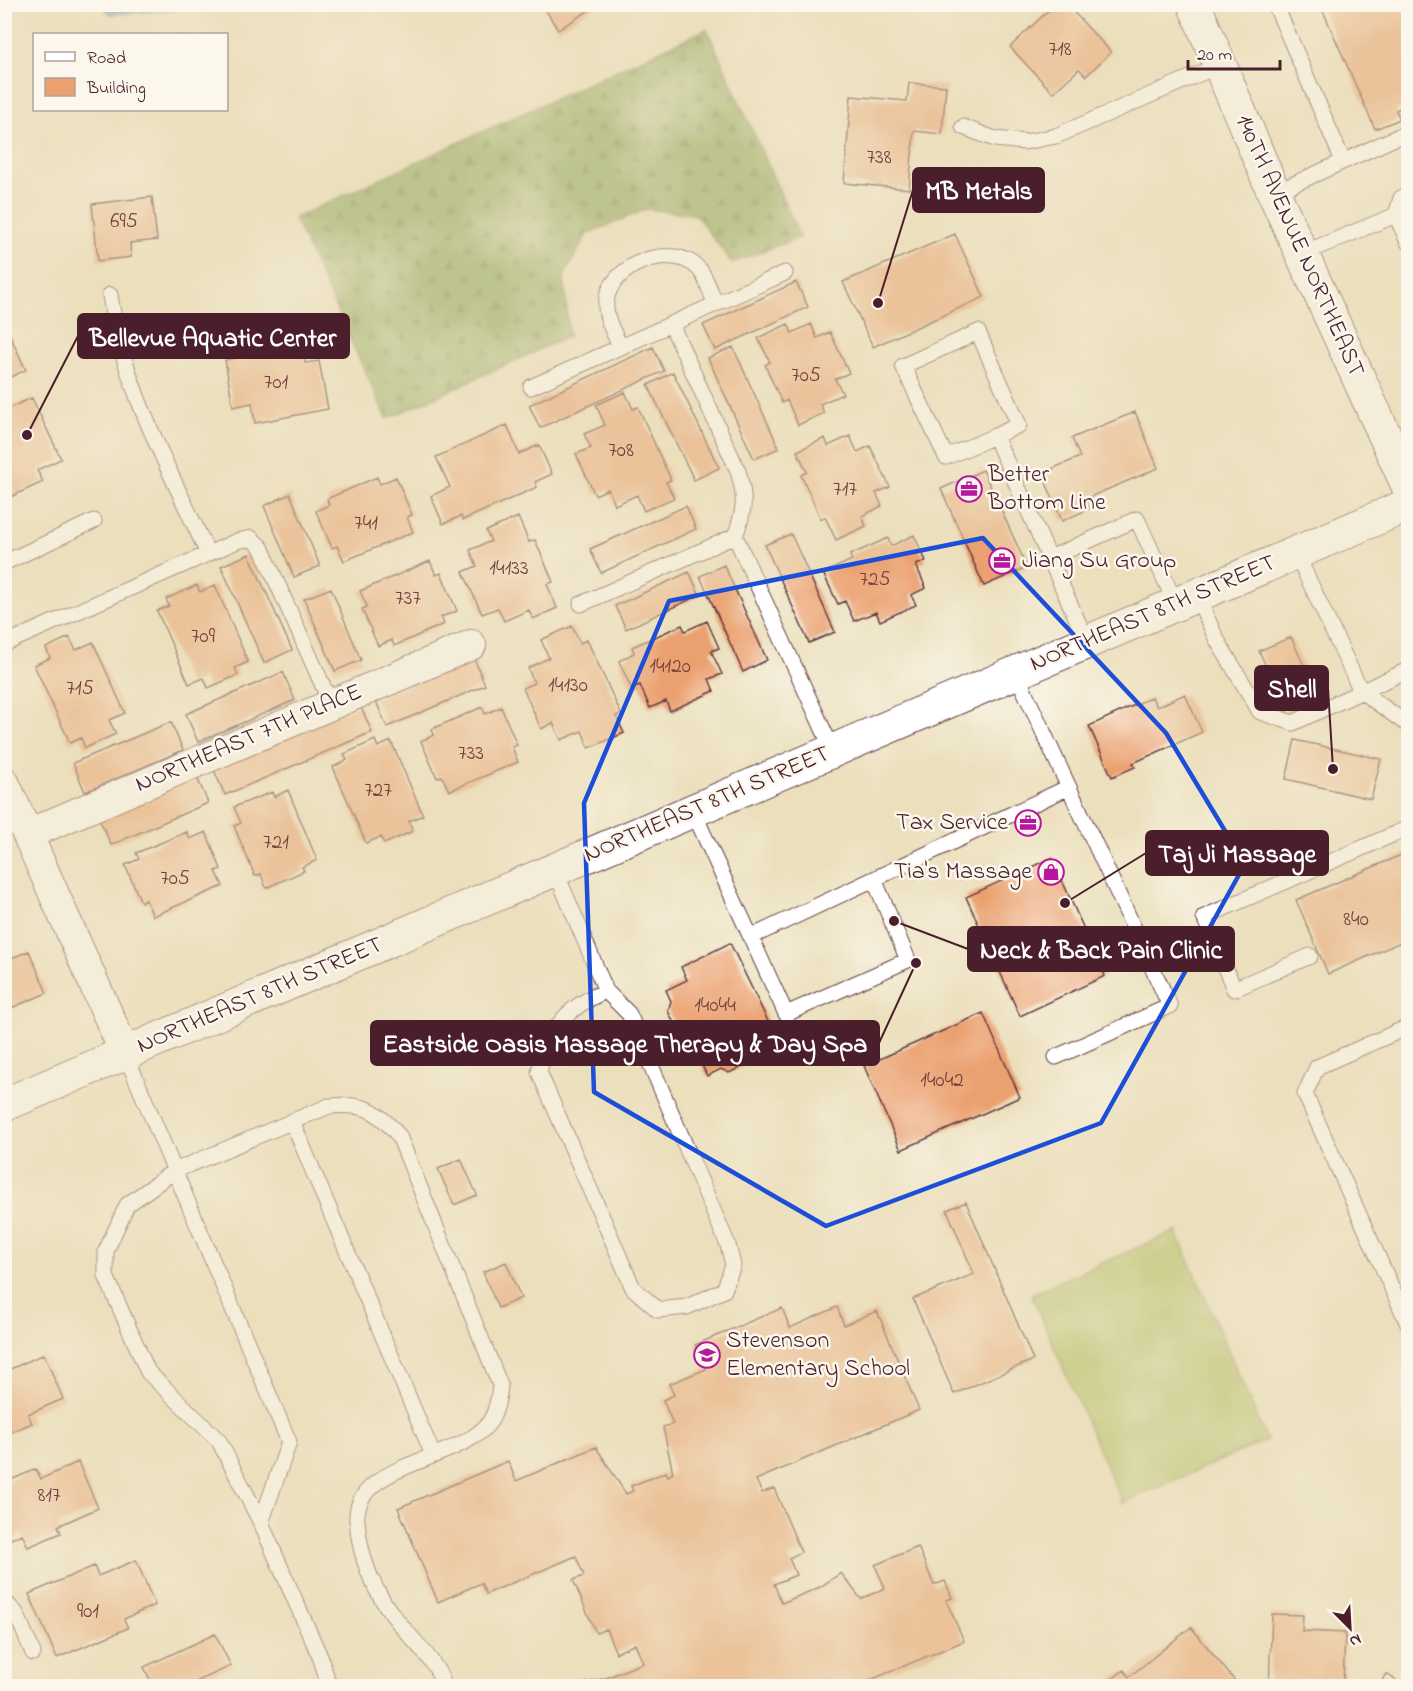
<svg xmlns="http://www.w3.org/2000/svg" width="1413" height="1691" font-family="'Indie Flower',sans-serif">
<defs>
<pattern id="forest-firs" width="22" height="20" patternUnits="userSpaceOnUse" patternTransform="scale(1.5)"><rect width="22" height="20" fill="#88a557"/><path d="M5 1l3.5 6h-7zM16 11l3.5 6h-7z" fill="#718648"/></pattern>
</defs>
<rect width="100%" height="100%" fill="#fbf7ec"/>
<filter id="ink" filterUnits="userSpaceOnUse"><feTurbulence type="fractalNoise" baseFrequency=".0167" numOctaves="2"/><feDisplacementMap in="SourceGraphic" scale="12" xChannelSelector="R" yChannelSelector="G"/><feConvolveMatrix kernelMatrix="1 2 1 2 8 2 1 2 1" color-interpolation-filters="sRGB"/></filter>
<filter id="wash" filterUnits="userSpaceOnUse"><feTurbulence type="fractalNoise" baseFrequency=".008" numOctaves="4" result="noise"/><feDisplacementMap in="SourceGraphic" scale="24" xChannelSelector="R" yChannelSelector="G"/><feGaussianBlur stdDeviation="1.35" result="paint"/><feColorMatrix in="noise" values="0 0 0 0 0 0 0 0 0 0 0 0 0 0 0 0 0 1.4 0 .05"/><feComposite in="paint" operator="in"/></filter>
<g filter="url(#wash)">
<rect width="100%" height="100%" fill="#ebdfbc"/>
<path fill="#abbe61" stroke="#7a6e46" stroke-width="1.5" d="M 1176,1231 L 1267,1440 L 1122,1503 L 1031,1294 Z"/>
<path fill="url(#forest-firs)" stroke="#696241" stroke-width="1.5" d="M 707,29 L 800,237 L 732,263 L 696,215 L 647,209 L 587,234 L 564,276 L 569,336 L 387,419 L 294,218 Z"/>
<path fill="#5ea3d4" stroke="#546180" stroke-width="1.5" d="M 100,5 L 171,5 L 175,10 L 111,14 Z"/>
<g id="blocks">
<path fill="#eba070" d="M 542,4 L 599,4 L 558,30 Z
M 1055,4 L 1066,4 L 1111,52 L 1086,76 L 1079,69 L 1053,93 L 1010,47 Z
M 1320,4 L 1408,4 L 1408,104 L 1396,110 L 1400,119 L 1375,129 Z
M 909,83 L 946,86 L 942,134 L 914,131 L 909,189 L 844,183 L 851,96 L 907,101 Z
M 152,197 L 157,240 L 130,243 L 131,257 L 98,261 L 92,204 Z
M 955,234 L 984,297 L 873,347 L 843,282 Z
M 796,282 L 808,307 L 715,350 L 703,325 Z
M 4,323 L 26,370 L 4,380 Z
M 788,324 L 792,333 L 811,324 L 817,338 L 830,332 L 849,373 L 835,379 L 843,394 L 820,404 L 824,413 L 798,425 L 787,400 L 782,403 L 765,365 L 770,362 L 758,338 Z
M 255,346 L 266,352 L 301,346 L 305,363 L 319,361 L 328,409 L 255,423 L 252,403 L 233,407 L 225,360 L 246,356 Z
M 653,347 L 664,371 L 540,428 L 529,405 Z
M 733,347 L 779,448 L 754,459 L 708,358 Z
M 673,372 L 719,468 L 694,480 L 648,385 Z
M 625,392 L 633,409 L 638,407 L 671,480 L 666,482 L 674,498 L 644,511 L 637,495 L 615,505 L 608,489 L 595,495 L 576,454 L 591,448 L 584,434 L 605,425 L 596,405 Z
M 32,398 L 61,459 L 37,470 L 43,482 L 4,500 L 4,410 Z
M 1135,412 L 1158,468 L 1085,499 L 1089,509 L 1062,521 L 1042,473 L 1080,457 L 1072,438 Z
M 507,425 L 519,454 L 539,445 L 552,474 L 535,482 L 537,487 L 463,520 L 461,516 L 443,524 L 431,496 L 450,487 L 436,457 Z
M 850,436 L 857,452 L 870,446 L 890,487 L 876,493 L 882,506 L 862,516 L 866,526 L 836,540 L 825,517 L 821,519 L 801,475 L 807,472 L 797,451 L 825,438 L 828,446 Z
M 983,470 L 1027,567 L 984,586 L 941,489 Z
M 377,477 L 380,484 L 396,477 L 412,515 L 407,517 L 413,532 L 344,561 L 337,546 L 332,548 L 316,511 L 329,505 L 327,499 Z
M 290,494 L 320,566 L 294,577 L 264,506 Z
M 686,506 L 696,529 L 601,573 L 590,549 Z
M 518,517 L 529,542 L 535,540 L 553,582 L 547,584 L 557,608 L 533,619 L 529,610 L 504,621 L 498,608 L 482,614 L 463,572 L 477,566 L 470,550 L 491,541 L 486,531 Z
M 791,534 L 835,632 L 809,643 L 765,545 Z
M 914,535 L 926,561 L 916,565 L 926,588 L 911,595 L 916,605 L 880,621 L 876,612 L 854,621 L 845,601 L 838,604 L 823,573 L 852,560 L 850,555 L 888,538 L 891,546 Z
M 249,554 L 292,650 L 264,663 L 221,566 Z
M 430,561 L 436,575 L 441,573 L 457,611 L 441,617 L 444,624 L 394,646 L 392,640 L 378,646 L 362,609 L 367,607 L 360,591 Z
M 724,565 L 767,660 L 743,672 L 700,576 Z
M 689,572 L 700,595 L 626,629 L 615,606 Z
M 197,585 L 200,592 L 215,585 L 248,662 L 235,668 L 238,675 L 208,688 L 204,678 L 189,684 L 157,611 L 169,606 L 166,599 Z
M 331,588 L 361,660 L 335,671 L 304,599 Z
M 707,621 L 719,648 L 711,651 L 722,674 L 709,679 L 714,691 L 670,711 L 666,701 L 650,708 L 640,685 L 631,688 L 619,661 L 634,653 L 632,647 L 682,625 L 685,631 Z
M 572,626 L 580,643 L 587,640 L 621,714 L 616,716 L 624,733 L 589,748 L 582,731 L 561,740 L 553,723 L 541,729 L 523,688 L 534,683 L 528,668 L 549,658 L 541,640 Z
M 69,637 L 76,650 L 93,642 L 125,713 L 109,720 L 116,734 L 85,748 L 81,738 L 70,743 L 34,665 L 50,658 L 46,648 Z
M 1291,637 L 1321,704 L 1290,718 L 1259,651 Z
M 473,656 L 485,685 L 387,727 L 375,699 Z
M 283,672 L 295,700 L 198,742 L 186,714 Z
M 1185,694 L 1202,732 L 1133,763 L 1135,767 L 1112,777 L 1089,726 L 1152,697 L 1157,707 Z
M 360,705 L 372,732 L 225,795 L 213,768 Z
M 482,707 L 485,714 L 501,707 L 517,745 L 512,747 L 518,762 L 449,791 L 442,776 L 437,778 L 421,741 L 434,735 L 432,729 Z
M 171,722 L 183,750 L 85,792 L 73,763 Z
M 375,740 L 378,747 L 391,741 L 423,815 L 409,821 L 413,831 L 384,844 L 381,837 L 366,843 L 333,767 L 347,760 L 344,754 Z
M 1295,740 L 1381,759 L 1371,799 L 1286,779 Z
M 196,775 L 208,803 L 111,845 L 98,816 Z
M 288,790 L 317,860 L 302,867 L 304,871 L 266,888 L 261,874 L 255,876 L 234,826 L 241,823 L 234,807 L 272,792 L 274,797 Z
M 187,832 L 190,839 L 206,832 L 221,869 L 216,871 L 223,886 L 153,916 L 146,900 L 141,902 L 125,865 L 139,859 L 136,853 Z
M 1408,852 L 1408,939 L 1328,974 L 1296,900 Z
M 1052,858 L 1105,976 L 1020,1016 L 966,897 Z
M 730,943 L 781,1048 L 729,1073 L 721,1069 L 707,1076 L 701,1063 L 693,1061 L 668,1011 L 671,1001 L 666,990 L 687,980 L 681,967 Z
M 29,951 L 47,993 L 4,1011 L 4,961 Z
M 983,1013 L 1020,1097 L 901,1150 L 864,1066 Z
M 461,1159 L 477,1195 L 454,1205 L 438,1169 Z
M 966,1202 L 1033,1360 L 954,1394 L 913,1299 L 974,1274 L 947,1210 Z
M 506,1262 L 521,1298 L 498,1308 L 483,1272 Z
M 837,1307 L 844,1325 L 877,1311 L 919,1410 L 756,1480 L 762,1493 L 774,1488 L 801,1552 L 789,1558 L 796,1575 L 774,1584 L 782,1603 L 820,1587 L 841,1573 L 861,1599 L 885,1588 L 875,1565 L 918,1547 L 934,1585 L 945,1581 L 952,1598 L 946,1600 L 964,1641 L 856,1686 L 581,1686 L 581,1684 L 606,1678 L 643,1663 L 635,1644 L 616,1653 L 606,1629 L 596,1633 L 573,1580 L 584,1576 L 576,1556 L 486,1594 L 481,1583 L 438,1602 L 398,1508 L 508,1461 L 516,1481 L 596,1447 L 626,1494 L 633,1491 L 631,1486 L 666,1472 L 668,1476 L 673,1473 L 663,1427 L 673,1424 L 663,1400 L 674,1395 L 669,1384 L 706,1369 L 695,1345 L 782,1308 L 790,1328 Z
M 44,1354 L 63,1399 L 28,1414 L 32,1423 L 4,1435 L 4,1367 L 6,1371 Z
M 78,1462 L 98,1508 L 58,1526 L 61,1533 L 28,1547 L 22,1534 L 4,1542 L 4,1483 L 36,1469 L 41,1479 Z
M 136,1560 L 155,1605 L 124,1619 L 128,1628 L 57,1658 L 29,1594 L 94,1566 L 98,1576 Z
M 1272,1614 L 1303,1615 L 1302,1631 L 1345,1633 L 1343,1686 L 1269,1686 Z
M 1191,1627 L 1239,1686 L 1103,1686 L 1124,1670 L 1129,1677 Z
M 215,1634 L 231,1666 L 187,1686 L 153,1686 L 144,1667 Z
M 1387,1674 L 1404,1686 L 1378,1686 Z"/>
</g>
</g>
<g filter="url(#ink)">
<use href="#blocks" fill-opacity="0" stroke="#623c41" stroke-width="1.5"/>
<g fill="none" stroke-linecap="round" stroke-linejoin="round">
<g stroke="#623c41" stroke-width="17">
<path id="lane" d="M 1275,4 L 1343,161
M 963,127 L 995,139 L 1025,142 L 1056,136 L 1220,65
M 1274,193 L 1408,132
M 1396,215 L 1401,198 L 1408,195
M 1301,254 L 1396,215 L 1408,242
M 110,295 C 123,387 170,470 208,554
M 671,324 L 738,471 C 746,498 745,510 735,536 L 833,751
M 621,347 C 614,334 605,318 606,303 C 609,264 674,240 700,270 C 707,279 711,295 716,304
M 531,387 L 785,273
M 995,436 L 1019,425 L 978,332 L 903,366 L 946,457 L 995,436 L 1087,642
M 1296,553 L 1361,691 L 1408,725
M 1050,558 L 1137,519 L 1176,604
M 4,563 L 94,521
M 1197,596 L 1217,640 L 1260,712 L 1293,723 L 1408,670
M 581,604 L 735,536
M 4,644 L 237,541 L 251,538 L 261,547 L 331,704
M 1016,673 L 1170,1006 L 1056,1057
M 693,811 L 786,1014 L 908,960 L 874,879
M 555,870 L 606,991 L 629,1014 L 728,1245 L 733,1265 L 724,1290 L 687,1307 L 658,1310 L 633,1288 L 539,1072 C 549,1029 566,1007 606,991
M 751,937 L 1069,787
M 1310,956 L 1234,989 L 1204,917 L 1408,828
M 1408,1027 L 1317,1067 L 1305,1094 L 1408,1324
M 125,1053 L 289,1442 L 261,1523
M 292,1121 L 433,1455
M 4,1601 L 16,1613 L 33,1653
M 329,1686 L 321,1659 L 261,1523 L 219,1441 L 148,1372 L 106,1276 L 106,1251 L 127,1205 L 174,1171 L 329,1106 C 365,1103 376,1109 399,1136 L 500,1385 C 499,1398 497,1409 491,1420 C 465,1462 352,1461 357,1521 C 360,1559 375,1595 400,1624 C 416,1644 437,1662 444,1686"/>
</g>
<g stroke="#623c41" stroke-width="32">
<path id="street" d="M 4,782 L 125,1053
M 28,834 L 471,645"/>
</g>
<g stroke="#623c41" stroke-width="35">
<path id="secondary" d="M 1194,4 L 1274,193 L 1408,486"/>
</g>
<g stroke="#623c41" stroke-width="35">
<path id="primary" d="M 4,1105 L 1408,505"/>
</g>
<use href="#lane" stroke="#fff" stroke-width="15"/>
<use href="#street" stroke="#fff" stroke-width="30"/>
<use href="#secondary" stroke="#fff" stroke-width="33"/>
<use href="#primary" stroke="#fff" stroke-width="33"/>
</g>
</g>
<path d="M0 0H1413V1691H0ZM 983,538 L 1166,733 L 1245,864 L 1101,1123 L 826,1226 L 594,1092 L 584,803 L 669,601 Z" fill="#ebdfbc" fill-opacity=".55" fill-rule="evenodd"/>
<path fill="none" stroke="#1d4ed8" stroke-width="4.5" stroke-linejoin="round" d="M 983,538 L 1166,733 L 1245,864 L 1101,1123 L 826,1226 L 594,1092 L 584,803 L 669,601 Z"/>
<defs>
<g id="office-ring" transform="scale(1.35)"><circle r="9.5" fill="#fbf7ec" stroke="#b5179e" stroke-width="1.5"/><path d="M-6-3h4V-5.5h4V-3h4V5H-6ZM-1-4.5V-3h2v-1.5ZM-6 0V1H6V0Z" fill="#b5179e"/></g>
<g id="shop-ring" transform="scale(1.35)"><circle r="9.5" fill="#fbf7ec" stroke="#b5179e" stroke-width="1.5"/><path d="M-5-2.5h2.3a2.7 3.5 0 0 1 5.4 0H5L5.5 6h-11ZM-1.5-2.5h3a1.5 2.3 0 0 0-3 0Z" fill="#b5179e"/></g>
<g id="school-ring" transform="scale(1.35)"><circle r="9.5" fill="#fbf7ec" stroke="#b5179e" stroke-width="1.5"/><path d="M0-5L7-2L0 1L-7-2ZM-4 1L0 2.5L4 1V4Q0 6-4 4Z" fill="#b5179e"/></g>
</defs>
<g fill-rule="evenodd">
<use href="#office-ring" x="969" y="489"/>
<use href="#office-ring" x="1002" y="561"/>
<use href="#office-ring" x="1028" y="823"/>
<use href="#shop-ring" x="1051" y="872"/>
<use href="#school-ring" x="707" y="1355"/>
</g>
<g text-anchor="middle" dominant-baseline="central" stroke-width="5" stroke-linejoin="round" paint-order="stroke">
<g font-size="21" fill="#723f3c">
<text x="1060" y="50">718</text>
<text x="879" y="158">738</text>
<text x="124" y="222">695</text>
<text x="806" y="376">705</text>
<text x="276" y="383">701</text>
<text x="621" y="451">708</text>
<text x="845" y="490">717</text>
<text x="366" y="524">741</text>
<text x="509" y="569">14133</text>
<text x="875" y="580">725</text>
<text x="408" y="599">737</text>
<text x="203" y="637">709</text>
<text x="670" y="667">14120</text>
<text x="568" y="686">14130</text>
<text x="80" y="689">715</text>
<text x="471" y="754">733</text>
<text x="378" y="791">727</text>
<text x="276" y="843">721</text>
<text x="175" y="879">705</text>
<text x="1356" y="920">840</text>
<text x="715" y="1006">14044</text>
<text x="942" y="1081">14042</text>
<text x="49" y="1496">817</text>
<text x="88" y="1612">901</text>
</g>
<g font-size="24" fill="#4a1f2b" stroke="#fbf7ec">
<text transform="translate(1299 246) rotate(66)">140TH AVENUE NORTHEAST</text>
<text transform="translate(1153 614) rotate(-23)">NORTHEAST 8TH STREET</text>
<text transform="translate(249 739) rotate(-23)">NORTHEAST 7TH PLACE</text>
<text transform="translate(707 805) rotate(-23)">NORTHEAST 8TH STREET</text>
<text transform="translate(260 996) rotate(-23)">NORTHEAST 8TH STREET</text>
</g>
<g font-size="24" fill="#4a1f2b" stroke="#fbf7ec" text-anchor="start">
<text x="988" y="475">Better<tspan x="988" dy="28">Bottom Line</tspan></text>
<text x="1022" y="561">Jiang Su Group</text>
<text x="1008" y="823" text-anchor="end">Tax Service</text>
<text x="1032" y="872" text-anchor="end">Tia's Massage</text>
<text x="726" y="1341">Stevenson<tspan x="726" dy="28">Elementary School</tspan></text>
</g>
</g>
<path fill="none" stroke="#4a1f2b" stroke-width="2" d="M878 303L913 190M27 435L78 336M1333 769L1328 688M1065 903L1146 853M894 921L968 949M916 963L879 1043"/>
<g fill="#4a1f2b" stroke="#fbf7ec" stroke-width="2">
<circle cx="878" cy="303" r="6"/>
<circle cx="27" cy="435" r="6"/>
<circle cx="1333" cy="769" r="6"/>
<circle cx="1065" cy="903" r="6"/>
<circle cx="894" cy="921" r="6"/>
<circle cx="916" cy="963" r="6"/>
</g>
<g fill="#4a1f2b" stroke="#4a1f2b" stroke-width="2">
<rect x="913" y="168" width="131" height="44" rx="6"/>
<rect x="78" y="314" width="271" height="44" rx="6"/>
<rect x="1255" y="666" width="73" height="44" rx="6"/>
<rect x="1146" y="831" width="182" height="44" rx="6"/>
<rect x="968" y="927" width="266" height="44" rx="6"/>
<rect x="371" y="1021" width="508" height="44" rx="6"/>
</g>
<g font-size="26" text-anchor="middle" font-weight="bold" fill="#fff">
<text x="979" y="199">MB Metals</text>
<text x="213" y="346">Bellevue Aquatic Center</text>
<text x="1292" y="697">Shell</text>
<text x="1237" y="862">Taj Ji Massage</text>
<text x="1101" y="958">Neck &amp; Back Pain Clinic</text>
<text x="625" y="1052">Eastside Oasis Massage Therapy &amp; Day Spa</text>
</g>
<rect width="1413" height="1691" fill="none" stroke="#fbf7ec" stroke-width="24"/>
<rect x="33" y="33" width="195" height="78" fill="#fbf7ec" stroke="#b4a19f" stroke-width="1.5"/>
<rect x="45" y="52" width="30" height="9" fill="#ffffff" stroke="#b4a19f" stroke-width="1.5"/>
<text x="87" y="63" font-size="18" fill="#4a1f2b">Road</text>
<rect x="45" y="78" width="30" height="18" fill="#eba070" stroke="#b4a19f" stroke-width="1.5"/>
<text x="87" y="93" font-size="18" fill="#4a1f2b">Building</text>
<g transform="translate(1350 1628) rotate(156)" stroke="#fbf7ec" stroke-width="4.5" paint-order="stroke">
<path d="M0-4.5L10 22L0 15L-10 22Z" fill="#4a1f2b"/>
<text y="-9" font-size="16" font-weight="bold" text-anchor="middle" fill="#4a1f2b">N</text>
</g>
<path d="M1188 60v9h92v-9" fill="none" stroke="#4a1f2b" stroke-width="3"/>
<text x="1197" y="60" font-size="18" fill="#4a1f2b" stroke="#fbf7ec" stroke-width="4.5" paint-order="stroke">20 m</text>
</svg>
